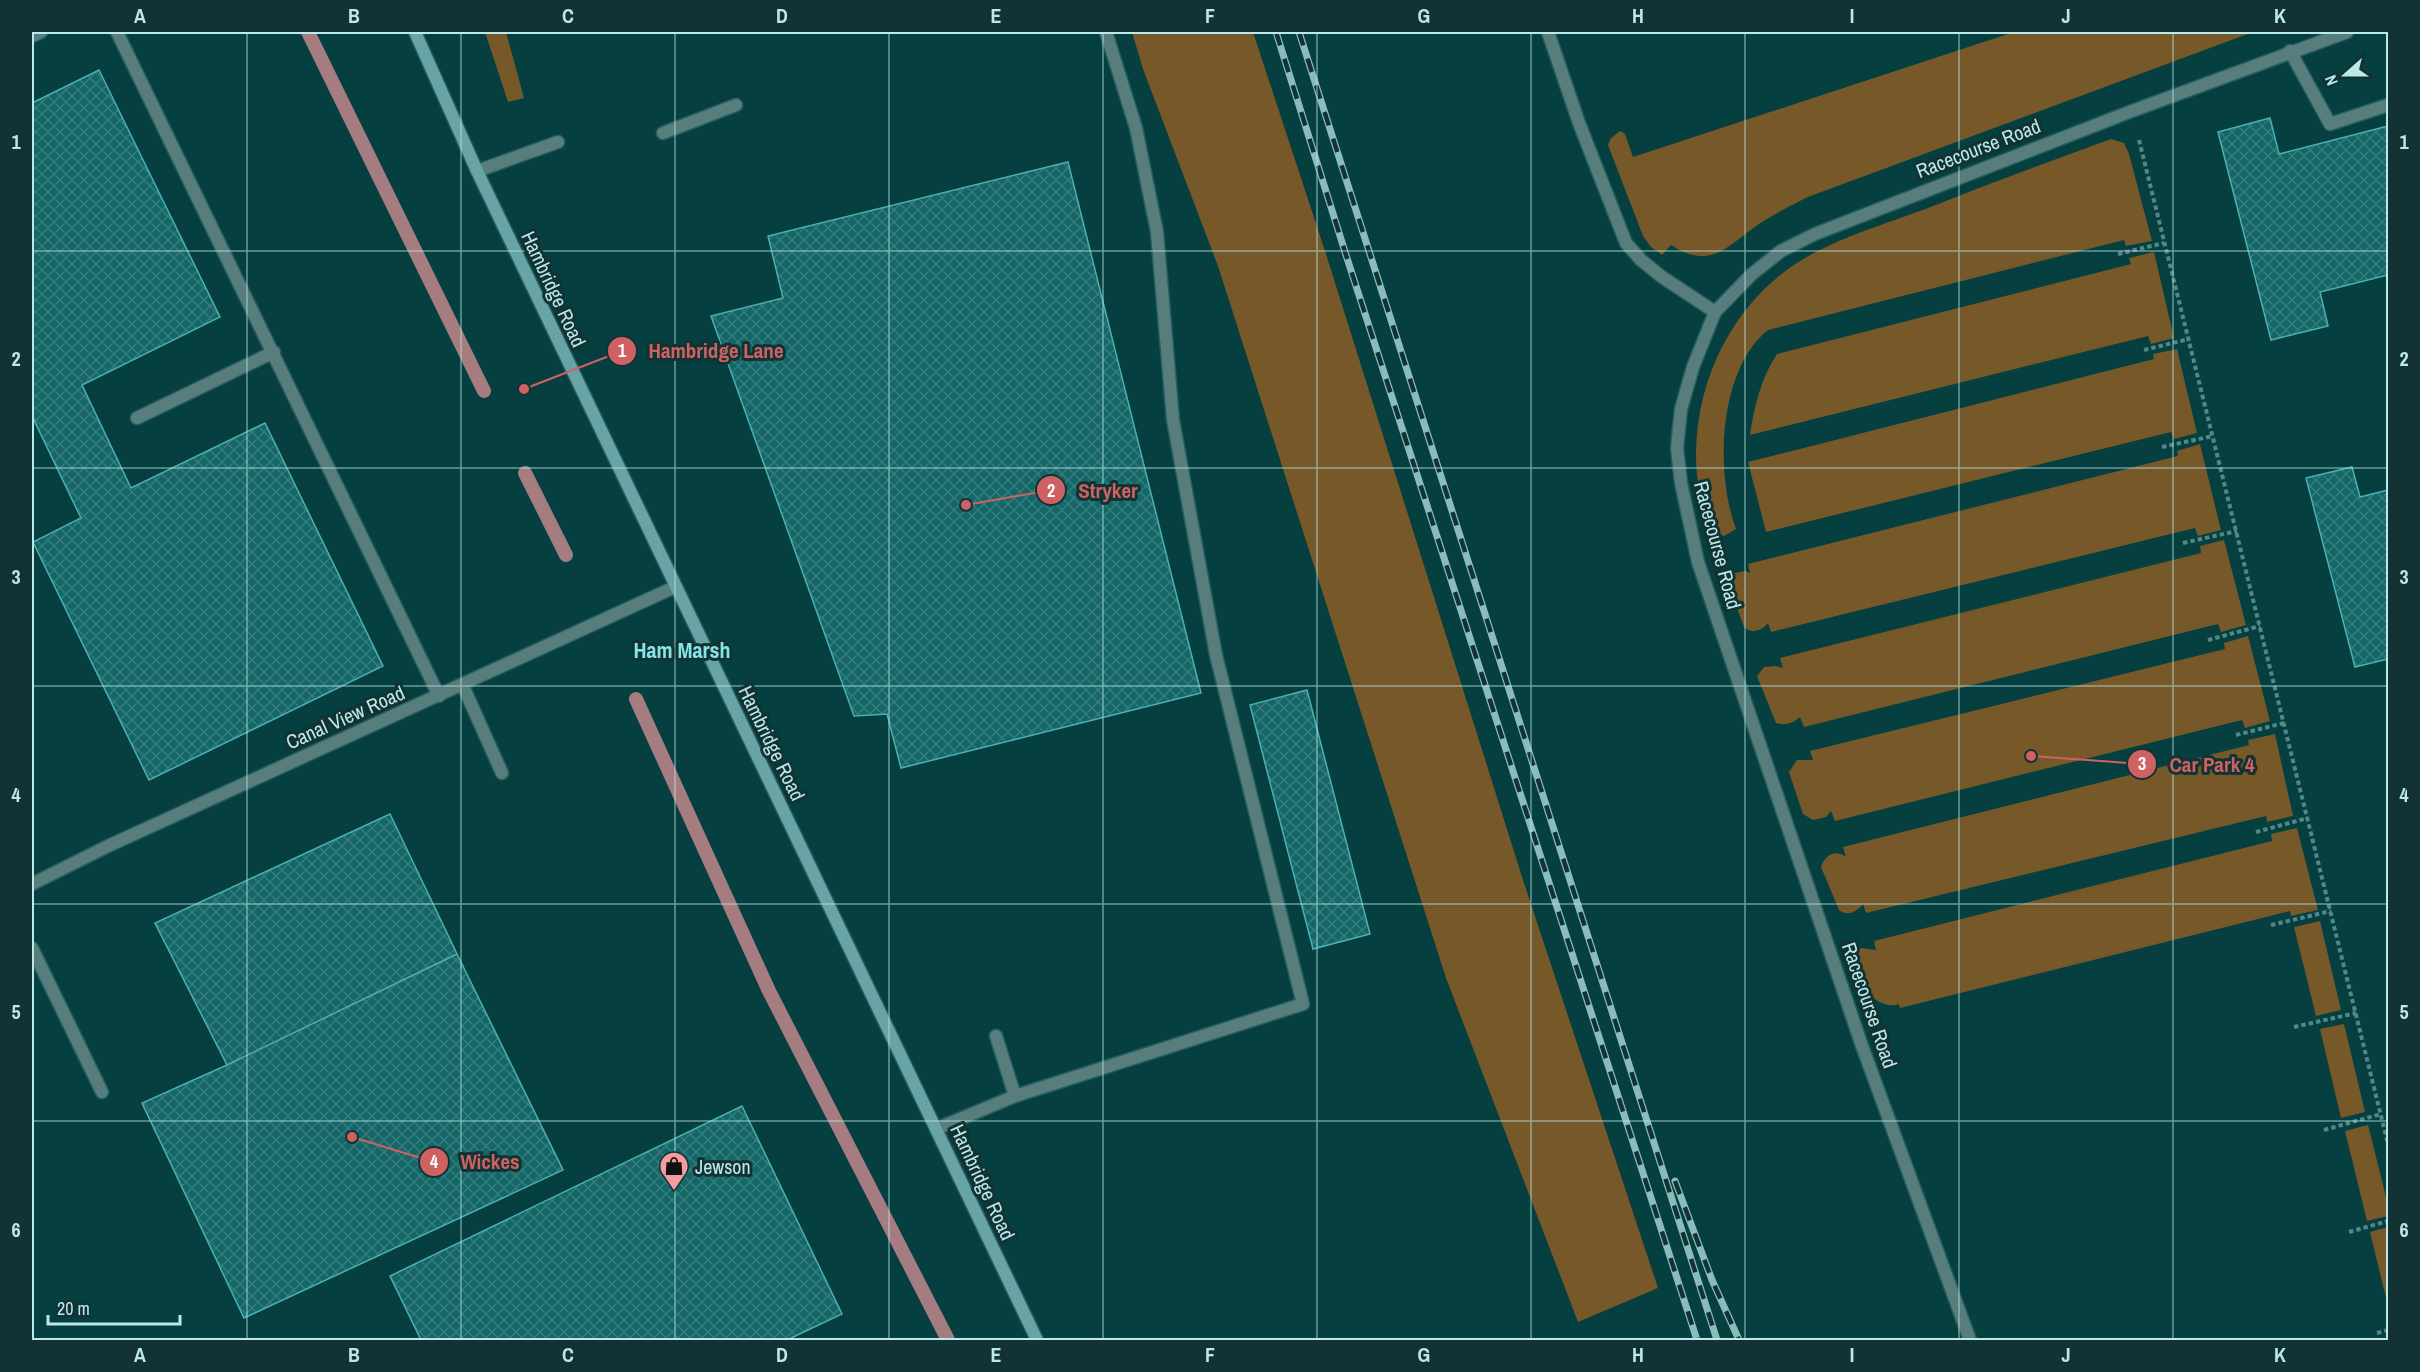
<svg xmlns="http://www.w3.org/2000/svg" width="2420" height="1372" font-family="'Archivo Narrow',sans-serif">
<defs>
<pattern id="building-cross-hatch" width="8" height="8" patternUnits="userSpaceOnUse" patternTransform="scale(1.5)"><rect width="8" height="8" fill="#146667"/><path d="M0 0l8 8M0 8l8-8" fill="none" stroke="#347c7d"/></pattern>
</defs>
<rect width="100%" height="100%" fill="#053f40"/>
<path fill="#765829" d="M 485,32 L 506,32 L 524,98 L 508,102 Z
M 1132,32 L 1253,32 L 1326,254 L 1523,880 L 1658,1288 L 1578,1322 L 1446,978 L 1218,266 L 1143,69 Z
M 2014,32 L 2253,32 L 1808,197 C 1792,205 1776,213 1762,222 C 1728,244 1713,272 1671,245 L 1662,255 L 1651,247 L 1643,236 L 1608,145 L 1611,138 L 1620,131 L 1625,134 L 1633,157 Z
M 2111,139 L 2124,143 L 2129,154 L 2152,241 L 2126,246 L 2124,240 L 1768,330 C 1718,370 1715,474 1736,529 L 1724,536 L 1715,533 C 1695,499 1693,456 1699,418 C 1711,343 1757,278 1826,247 C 1859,231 1894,221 1928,208 C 1989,184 2050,161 2111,139 Z
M 2154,252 L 2174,338 L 2151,344 L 2148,336 L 1750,435 C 1754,407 1761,378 1777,354 L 2131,264 L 2129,258 Z
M 2177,349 L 2197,433 L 2174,439 L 2171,432 L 1766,532 L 1748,462 L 2154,359 L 2153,354 Z
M 2200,444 L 2221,530 L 2198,536 L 2195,528 L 1771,632 L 1768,623 C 1762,631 1751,634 1744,627 L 1728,584 L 1735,573 L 1746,571 L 1750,573 L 1748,564 L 2178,456 L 2177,451 Z
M 2224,540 L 2246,625 L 2221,632 L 2218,624 L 1804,727 L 1800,717 C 1793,723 1786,726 1776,723 L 1757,676 L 1764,667 L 1776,666 L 1783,668 L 1780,658 L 2201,553 L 2200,546 Z
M 2248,636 L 2270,721 L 2245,728 L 2242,720 L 1835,821 L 1831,811 L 1826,817 L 1813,820 L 1803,814 L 1789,772 L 1797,760 L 1813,760 L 1810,751 L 2225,649 L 2224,643 Z
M 2275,734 L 2293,816 L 2267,822 L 2266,816 L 1866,913 L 1863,904 C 1858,911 1848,917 1839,910 L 1821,867 C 1825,855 1835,849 1846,857 L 1843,847 L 2249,745 L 2248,740 Z
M 2297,828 L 2318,910 L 2291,916 L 2290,911 L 1900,1008 L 1898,1003 L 1897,1005 C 1870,1008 1853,976 1855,952 L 1861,948 L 1876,950 L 1874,941 L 2272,841 L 2271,834 Z
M 2320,921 L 2341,1010 L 2316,1016 L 2294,927 Z
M 2344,1024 L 2365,1112 L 2341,1118 L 2320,1029 Z
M 2368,1125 L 2388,1205 L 2388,1216 L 2367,1221 L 2345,1131 Z
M 2388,1227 L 2388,1306 L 2370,1232 Z"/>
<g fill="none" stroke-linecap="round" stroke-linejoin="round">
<path stroke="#a57c80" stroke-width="14" d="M 308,32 L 484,391
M 525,473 L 566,555
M 636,699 L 769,991 L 948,1340"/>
</g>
<path fill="url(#building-cross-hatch)" stroke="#4db0b1" stroke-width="1.5" d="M 99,70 L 220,317 L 82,385 L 131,488 L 265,423 L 383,666 L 149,780 L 33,542 L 81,518 L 32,416 L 32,103 Z
M 2270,118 L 2279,154 L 2388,126 L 2388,275 L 2320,292 L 2328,326 L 2271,340 L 2218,132 Z
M 1068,162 L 1201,693 L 901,768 L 887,714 L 854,716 L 711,316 L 783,298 L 768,236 Z
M 2352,467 L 2360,497 L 2388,490 L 2388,659 L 2355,667 L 2306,478 Z
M 1307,690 L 1370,934 L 1313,949 L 1250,705 Z
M 390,814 L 457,954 L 227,1065 L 155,923 Z
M 457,954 L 563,1170 L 244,1318 L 142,1103 L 227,1065 Z
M 742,1106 L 842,1314 L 787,1340 L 421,1340 L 390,1276 Z"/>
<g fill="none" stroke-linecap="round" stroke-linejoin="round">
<g stroke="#265d5e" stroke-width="15">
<path id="lane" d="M 117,32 L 439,696
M 1548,32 L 1579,123 L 1626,243 L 1641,260 L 1662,277 L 1715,312
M 32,36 L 41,32
M 2290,51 L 2330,124 L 2388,105
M 663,133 L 736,105
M 477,171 L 558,142
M 137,418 L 274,352
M 463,686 L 502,773
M 32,948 L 102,1092
M 1015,1096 L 1303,1004 L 1216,655 L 1173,420 L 1157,232 L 1136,128 L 1106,32
M 936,1129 L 1015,1096 L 996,1036"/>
</g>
<g stroke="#265d5e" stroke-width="15">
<path id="street" d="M 32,884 L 108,846 L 675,587
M 1970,1340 L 1862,1046 L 1698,562 L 1681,483 L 1677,448 L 1681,409 L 1693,367 L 1715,312 L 1752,274 L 1781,251 L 1815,234 L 2132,111 L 2347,32"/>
</g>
<g stroke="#265d5e" stroke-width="15">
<path id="secondary" d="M 415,32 L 477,171 L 1037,1340"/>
</g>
<path stroke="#528787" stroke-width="4" stroke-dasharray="4.5 3" stroke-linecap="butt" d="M 2139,140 L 2388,1144
M 2118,254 L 2164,243
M 2144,350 L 2189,339
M 2162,447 L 2213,436
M 2183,543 L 2237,531
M 2208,640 L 2260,626
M 2236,735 L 2284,723
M 2256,832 L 2308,818
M 2271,925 L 2331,911
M 2294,1027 L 2356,1013
M 2324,1130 L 2381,1114
M 2349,1232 L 2388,1221
M 2377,1333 L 2388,1330"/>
<use href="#lane" stroke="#587d7d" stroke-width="12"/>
<use href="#street" stroke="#587d7d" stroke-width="12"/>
<use href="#secondary" stroke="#68a4a5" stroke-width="12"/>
<g stroke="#8bbcbc" stroke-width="7">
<path id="rail" d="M 1276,32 L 1346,255 L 1697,1340
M 1299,32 L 1717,1340
M 1675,1181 L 1712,1280 L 1739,1340"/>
</g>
<use href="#rail" stroke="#133233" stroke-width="4.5" stroke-dasharray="14" stroke-linecap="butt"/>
</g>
<path fill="none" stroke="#bbe8e8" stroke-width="1.5" stroke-opacity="0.55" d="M 247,32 L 247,1340M 461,32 L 461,1340M 675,32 L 675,1340M 889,32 L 889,1340M 1103,32 L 1103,1340M 1317,32 L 1317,1340M 1531,32 L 1531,1340M 1745,32 L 1745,1340M 1959,32 L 1959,1340M 2173,32 L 2173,1340M 32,251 L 2388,251M 32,468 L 2388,468M 32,686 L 2388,686M 32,904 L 2388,904M 32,1121 L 2388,1121"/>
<defs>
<g id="shop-pin" transform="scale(1.5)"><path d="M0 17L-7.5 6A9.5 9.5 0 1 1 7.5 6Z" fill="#f49b9f" stroke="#133233"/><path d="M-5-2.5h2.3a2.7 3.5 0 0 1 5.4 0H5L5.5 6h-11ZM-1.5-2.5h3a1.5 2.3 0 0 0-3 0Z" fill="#111"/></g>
</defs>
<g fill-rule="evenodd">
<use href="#shop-pin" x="674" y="1166"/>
</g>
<g text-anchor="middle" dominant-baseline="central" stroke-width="6" stroke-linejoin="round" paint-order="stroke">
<g font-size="20" fill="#bbe8e8" stroke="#133233">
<text transform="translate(1978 148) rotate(-21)">Racecourse Road</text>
<text transform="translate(554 289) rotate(65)">Hambridge Road</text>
<text transform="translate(1718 545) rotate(75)">Racecourse Road</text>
<text transform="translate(345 717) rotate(-24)">Canal View Road</text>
<text transform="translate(772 743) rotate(64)">Hambridge Road</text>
<text transform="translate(1870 1005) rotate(71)">Racecourse Road</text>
<text transform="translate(983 1182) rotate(65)">Hambridge Road</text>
</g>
<g font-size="20" fill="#bbe8e8" stroke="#133233" text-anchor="start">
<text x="695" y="1166">Jewson</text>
</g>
<g font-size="22" font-weight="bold" fill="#84e5e6" stroke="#133233">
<text x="682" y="650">Ham Marsh</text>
</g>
</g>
<path fill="none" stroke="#ce6262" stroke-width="2" d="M524 389L622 351M966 505L1051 490M2031 756L2142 764M352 1137L434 1162"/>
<g fill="#ce6262" stroke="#133233" stroke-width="2">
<circle cx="524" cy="389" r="6"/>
<circle cx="966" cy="505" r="6"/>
<circle cx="2031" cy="756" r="6"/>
<circle cx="352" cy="1137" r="6"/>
<circle cx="622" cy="351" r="15"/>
<circle cx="1051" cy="490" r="15"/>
<circle cx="2142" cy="764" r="15"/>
<circle cx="434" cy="1162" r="15"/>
</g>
<g font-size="18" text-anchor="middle" font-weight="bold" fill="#fff">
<text x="622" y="357">1</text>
<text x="1051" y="497">2</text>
<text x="2142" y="770">3</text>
<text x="434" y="1168">4</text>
</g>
<g font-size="21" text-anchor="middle" font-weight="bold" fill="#ce6262" stroke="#133233" stroke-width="6" stroke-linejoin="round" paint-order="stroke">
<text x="716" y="358">Hambridge Lane</text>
<text x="1108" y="498">Stryker</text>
<text x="2212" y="772">Car Park 4</text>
<text x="490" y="1169">Wickes</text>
</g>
<rect width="2420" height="1372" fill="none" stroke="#133233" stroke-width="66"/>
<g transform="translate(2345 75) rotate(249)" stroke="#133233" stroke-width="4.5" paint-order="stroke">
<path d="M0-4.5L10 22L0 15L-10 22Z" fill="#bbe8e8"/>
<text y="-9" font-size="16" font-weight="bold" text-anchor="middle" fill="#bbe8e8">N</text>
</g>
<path d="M48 1315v9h132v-9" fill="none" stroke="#bbe8e8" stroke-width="3"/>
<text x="57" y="1315" font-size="18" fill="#bbe8e8" stroke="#133233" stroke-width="4.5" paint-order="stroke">20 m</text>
<rect x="33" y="33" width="2354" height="1306" fill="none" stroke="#bbe8e8" stroke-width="2"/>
<g font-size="20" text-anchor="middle" font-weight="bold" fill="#bbe8e8">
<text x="140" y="23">A</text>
<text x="354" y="23">B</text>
<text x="568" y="23">C</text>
<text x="782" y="23">D</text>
<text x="996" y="23">E</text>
<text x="1210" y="23">F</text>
<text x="1424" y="23">G</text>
<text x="1638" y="23">H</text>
<text x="1852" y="23">I</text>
<text x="2066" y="23">J</text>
<text x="2280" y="23">K</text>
<text x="16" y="149">1</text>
<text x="2404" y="149">1</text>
<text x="16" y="366">2</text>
<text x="2404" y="366">2</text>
<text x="16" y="584">3</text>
<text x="2404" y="584">3</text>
<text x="16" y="802">4</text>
<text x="2404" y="802">4</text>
<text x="16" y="1019">5</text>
<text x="2404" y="1019">5</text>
<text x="16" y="1237">6</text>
<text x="2404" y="1237">6</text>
<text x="140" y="1362">A</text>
<text x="354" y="1362">B</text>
<text x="568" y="1362">C</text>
<text x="782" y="1362">D</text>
<text x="996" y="1362">E</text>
<text x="1210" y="1362">F</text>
<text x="1424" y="1362">G</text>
<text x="1638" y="1362">H</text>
<text x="1852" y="1362">I</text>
<text x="2066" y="1362">J</text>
<text x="2280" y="1362">K</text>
</g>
</svg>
